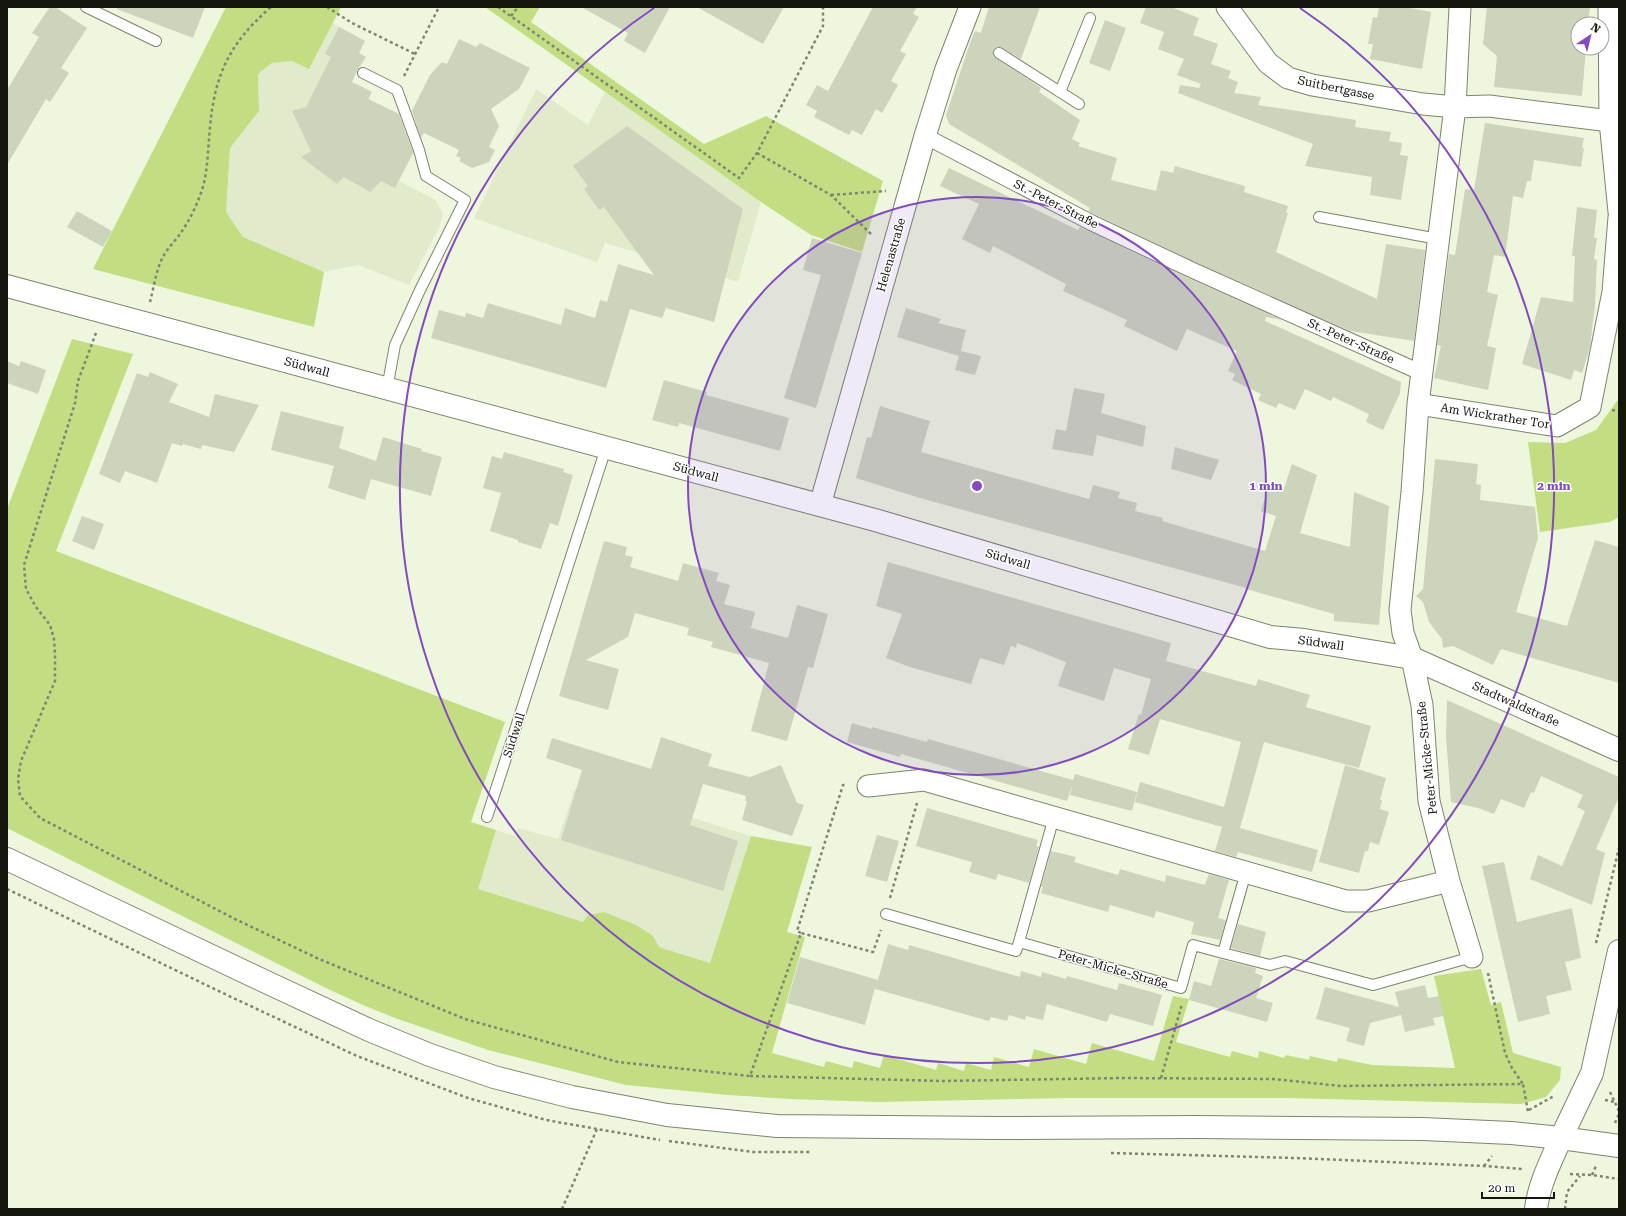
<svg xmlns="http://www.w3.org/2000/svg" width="1626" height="1216" font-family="'Roboto Serif',serif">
<rect width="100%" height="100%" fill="#eef7dd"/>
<path fill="#e1ebcb" d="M 332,23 L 365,41 L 359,53 L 366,57 L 352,82 L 372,92 L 369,99 L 401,115 L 398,121 L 404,124 L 394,143 L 414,153 L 399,181 L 436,200 L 443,214 L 439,228 L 409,285 L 358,265 L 324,272 L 243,237 L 226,212 L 230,148 L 259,111 L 258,74 L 272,63 L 292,61 L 309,69 Z
M 536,89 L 588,125 L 605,92 L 761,202 L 738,282 L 605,243 L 597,262 L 474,218 Z
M 589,785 L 751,836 L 710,963 L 477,889 L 496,830 L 515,836 L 518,828 L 558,839 L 575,788 L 586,791 Z"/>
<path fill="#c2dd82" d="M 226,7 L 341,7 L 309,69 L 292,61 L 272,63 L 258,74 L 259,111 L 230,148 L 226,212 L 243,237 L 324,272 L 314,327 L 93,269 Z
M 485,7 L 540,7 L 531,22 L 704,144 L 766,116 L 883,181 L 862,252 L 811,235 L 761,202 Z
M 72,339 L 133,354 L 56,551 L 505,722 L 471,822 L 496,830 L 478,889 L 583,922 L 588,915 L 604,912 L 636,925 L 653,936 L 659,947 L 710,963 L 751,836 L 812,847 L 787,932 L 805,937 L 772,1053 L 824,1067 L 826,1061 L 852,1068 L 854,1061 L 880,1068 L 884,1055 L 936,1070 L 938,1063 L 964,1071 L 966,1063 L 991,1070 L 994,1057 L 1029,1067 L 1034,1049 L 1086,1064 L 1092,1043 L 1154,1061 L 1173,996 L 1189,999 L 1176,1042 L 1230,1057 L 1232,1051 L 1258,1058 L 1259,1051 L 1284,1058 L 1286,1055 L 1309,1060 L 1310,1056 L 1337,1062 L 1338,1058 L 1372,1065 L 1455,1068 L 1434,976 L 1481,969 L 1491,1005 L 1501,1002 L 1513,1053 L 1561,1067 L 1560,1080 L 1546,1097 L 1521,1104 L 1288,1098 L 1068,1098 L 878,1102 L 790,1099 L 728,1095 L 626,1085 L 488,1050 L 395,1018 L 363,1005 L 328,989 L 7,828 L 7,509 Z
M 1617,401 L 1619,401 L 1619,517 L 1610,522 L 1540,532 L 1528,442 L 1565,443 L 1596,430 Z"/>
<path fill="#ccd4bc" d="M 50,7 L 55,7 L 87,28 L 61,68 L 69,73 L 50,102 L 46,99 L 7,165 L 7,90 L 39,37 L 32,33 Z
M 117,7 L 205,7 L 193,38 L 117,9 Z
M 581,7 L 670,7 L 645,53 L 624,41 L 628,33 Z
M 697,7 L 784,7 L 763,44 Z
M 873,7 L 917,7 L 913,14 L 919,17 L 900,51 L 906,54 L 891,81 L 898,85 L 882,113 L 876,109 L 862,135 L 852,130 L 849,135 L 814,117 L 817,111 L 806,105 L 817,85 L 828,91 Z
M 989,7 L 1040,7 L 1021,59 L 1000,47 L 994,49 L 993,56 L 1041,88 L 1039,92 L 1080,120 L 1072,139 L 1080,143 L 1078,146 L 1117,158 L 1111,180 L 1156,191 L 1161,170 L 1173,173 L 1175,166 L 1245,186 L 1244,192 L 1288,206 L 1286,213 L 1288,213 L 1276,252 L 1377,299 L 1386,244 L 1425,250 L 1414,341 L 1350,331 L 1195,262 L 1088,211 L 1090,208 L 949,124 L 946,115 L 970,43 L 975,31 L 981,33 Z
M 1146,7 L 1171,7 L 1199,18 L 1193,35 L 1218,44 L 1211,64 L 1231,71 L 1228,78 L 1238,82 L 1234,93 L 1261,97 L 1258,105 L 1356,120 L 1355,127 L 1391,132 L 1389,141 L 1402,143 L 1400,155 L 1408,156 L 1401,200 L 1370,195 L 1372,177 L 1305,166 L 1313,144 L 1178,93 L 1180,85 L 1199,88 L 1201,84 L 1177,75 L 1184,59 L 1158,49 L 1164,32 L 1140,23 Z
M 1379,7 L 1405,7 L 1431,12 L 1422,69 L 1370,59 L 1373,44 L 1368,44 L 1373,17 L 1377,18 Z
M 1487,7 L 1590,7 L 1588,24 L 1578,24 L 1578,48 L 1586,48 L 1582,96 L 1494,87 L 1497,56 L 1483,44 Z
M 1105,20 L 1126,28 L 1110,71 L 1089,63 Z
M 339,27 L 365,41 L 359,53 L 366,57 L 357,70 L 352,82 L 372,92 L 368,99 L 399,114 L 413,152 L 395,188 L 381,181 L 370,192 L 344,177 L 337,184 L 301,157 L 311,151 L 292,111 L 306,107 L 331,57 L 325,54 Z
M 459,39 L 476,47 L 480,43 L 530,68 L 519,89 L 491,109 L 499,126 L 489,147 L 495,150 L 489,162 L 472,168 L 459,161 L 461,158 L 456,156 L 459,150 L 424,133 L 421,138 L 412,111 L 430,75 L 442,62 L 447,64 Z
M 1485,123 L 1584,138 L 1582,148 L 1584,148 L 1581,167 L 1534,160 L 1531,181 L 1527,181 L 1523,198 L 1513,196 L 1505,257 L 1494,255 L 1487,292 L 1498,295 L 1487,346 L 1496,348 L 1488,390 L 1434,378 L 1441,346 L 1437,345 L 1449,254 L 1455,255 L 1465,189 L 1474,190 Z
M 627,126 L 743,209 L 714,322 L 666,308 L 662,318 L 630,309 L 606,388 L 431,338 L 439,310 L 465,317 L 466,313 L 483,318 L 488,303 L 561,325 L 565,308 L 595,318 L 600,300 L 607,302 L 618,264 L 654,275 L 604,207 L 599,210 L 584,189 L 588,186 L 573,166 Z
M 949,168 L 1078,230 L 1080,227 L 1188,278 L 1282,320 L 1266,317 L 1265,321 L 1401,382 L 1400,393 L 1383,430 L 1366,422 L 1369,414 L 1333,397 L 1331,401 L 1305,389 L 1295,410 L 1279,403 L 1276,408 L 1258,400 L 1261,394 L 1232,380 L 1235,374 L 1228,371 L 1237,351 L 1187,329 L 1177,351 L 1124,326 L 1127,320 L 1063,291 L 1066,284 L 993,246 L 990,253 L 962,239 L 979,204 L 940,186 Z
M 1577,207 L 1597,210 L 1594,238 L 1597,238 L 1594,259 L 1597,260 L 1595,305 L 1590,347 L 1582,373 L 1574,370 L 1571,380 L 1522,364 L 1541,297 L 1573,302 L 1575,256 L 1572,256 Z
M 77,211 L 112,231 L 103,247 L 67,227 Z
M 812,238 L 862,253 L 816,408 L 784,398 L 821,275 L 803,270 Z
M 906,308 L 941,319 L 938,323 L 966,330 L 960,354 L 961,351 L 981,356 L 975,375 L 955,370 L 959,356 L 897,337 Z
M 7,361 L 19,366 L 21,361 L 46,370 L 38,394 L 7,383 Z
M 150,372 L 178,384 L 169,402 L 209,417 L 215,394 L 259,405 L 234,452 L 202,445 L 201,449 L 183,444 L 182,446 L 172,443 L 157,483 L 125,471 L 120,483 L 99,474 L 137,373 L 148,377 Z
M 664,380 L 707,392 L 706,395 L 789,418 L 780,451 L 679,423 L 678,427 L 652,420 Z
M 1074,388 L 1105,394 L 1101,413 L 1146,426 L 1143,447 L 1097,435 L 1093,456 L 1052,449 L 1056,429 L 1066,431 Z
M 880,406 L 930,421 L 921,452 L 1089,499 L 1093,485 L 1120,492 L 1118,498 L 1137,503 L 1135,511 L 1163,518 L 1162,521 L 1265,551 L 1276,516 L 1261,511 L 1269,484 L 1284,488 L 1292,464 L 1317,475 L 1300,533 L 1350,547 L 1354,492 L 1389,506 L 1379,625 L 1334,621 L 1334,614 L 1246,589 L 1246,588 L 920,498 L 856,478 L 867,437 L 871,438 Z
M 281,411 L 344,427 L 339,448 L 376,461 L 383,437 L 422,449 L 421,451 L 442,457 L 431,496 L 371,479 L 365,500 L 328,488 L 334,466 L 271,450 Z
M 1175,447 L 1219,460 L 1211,480 L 1171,469 Z
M 504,452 L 564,469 L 563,472 L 573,475 L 558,526 L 550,523 L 541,549 L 518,542 L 518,540 L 490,531 L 501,493 L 483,488 L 492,456 L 502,459 Z
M 1435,459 L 1478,464 L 1476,484 L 1481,485 L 1480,500 L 1535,507 L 1538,538 L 1516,612 L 1567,626 L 1595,540 L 1619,547 L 1619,683 L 1501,649 L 1493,665 L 1453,646 L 1443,648 L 1442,639 L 1429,622 L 1423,602 L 1416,596 L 1423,589 Z
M 82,516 L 104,524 L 94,550 L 72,541 Z
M 604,541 L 627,547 L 625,555 L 633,557 L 630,567 L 678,581 L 683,563 L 719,573 L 716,581 L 730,585 L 724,604 L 755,612 L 751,628 L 788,638 L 797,605 L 828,614 L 813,668 L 808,667 L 787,741 L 751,731 L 769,663 L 711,647 L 713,642 L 687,635 L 689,628 L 635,613 L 628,637 L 586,660 L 619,669 L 608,710 L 559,696 Z
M 888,562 L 1171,643 L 1166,661 L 1256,686 L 1258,679 L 1310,695 L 1306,707 L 1371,726 L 1359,768 L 1264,742 L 1240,828 L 1318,850 L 1312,872 L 1238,852 L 1236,857 L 1215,851 L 1222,827 L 1135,802 L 1140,782 L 1224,807 L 1241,742 L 1160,719 L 1149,755 L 1128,749 L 1139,714 L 1141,715 L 1151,679 L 1114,668 L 1104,701 L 1058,686 L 1066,662 L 1017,643 L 1016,648 L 1011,646 L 1004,665 L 980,658 L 971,684 L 913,668 L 886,658 L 902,614 L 876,606 Z
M 1447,700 L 1619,777 L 1619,797 L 1596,849 L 1605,853 L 1592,905 L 1530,879 L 1538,855 L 1562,866 L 1585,811 L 1577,807 L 1583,795 L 1541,776 L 1534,793 L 1531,792 L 1524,808 L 1501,799 L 1494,814 L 1478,808 L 1451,802 L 1446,737 Z
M 852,723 L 872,729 L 872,727 L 927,742 L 928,739 L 1073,780 L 1075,774 L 1137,792 L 1132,811 L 1070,795 L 1073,783 L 1067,801 L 901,754 L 900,757 L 847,742 Z
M 661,737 L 712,754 L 708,766 L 750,777 L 781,765 L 797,803 L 804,805 L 792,836 L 742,820 L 747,801 L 745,801 L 746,796 L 703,784 L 690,825 L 738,841 L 723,891 L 561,840 L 582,770 L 546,758 L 552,738 L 651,769 Z
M 1345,765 L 1386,778 L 1380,800 L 1382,800 L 1380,809 L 1389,812 L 1379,845 L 1370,842 L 1368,851 L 1365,851 L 1359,873 L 1319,862 Z
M 927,808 L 1038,840 L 1036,846 L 1039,847 L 1029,883 L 998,874 L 996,880 L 969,872 L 972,862 L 916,846 Z
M 877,835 L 899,841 L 887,882 L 865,876 Z
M 1051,851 L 1076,857 L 1074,862 L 1118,875 L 1120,869 L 1165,882 L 1166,875 L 1205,885 L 1209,874 L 1229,880 L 1218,918 L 1226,920 L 1220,940 L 1191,934 L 1194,922 L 1156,911 L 1154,918 L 1110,905 L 1108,912 L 1041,893 L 1043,887 L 1041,887 Z
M 1504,862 L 1517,922 L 1572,908 L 1581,958 L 1565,962 L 1572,990 L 1546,996 L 1550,1014 L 1518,1022 L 1482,866 Z
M 1238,924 L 1266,932 L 1260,956 L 1231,948 Z
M 888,944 L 908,950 L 909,945 L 1020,977 L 1021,971 L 1041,977 L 1042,972 L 1066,979 L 1067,976 L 1117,990 L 1119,983 L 1162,995 L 1153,1026 L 1110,1014 L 1107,1022 L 1047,1004 L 1043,1020 L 1026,1016 L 1025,1020 L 1009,1015 L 1007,1021 L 991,1017 L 989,1021 L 875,989 L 876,984 L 865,1025 L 787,1003 L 800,957 L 878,980 Z
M 1219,959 L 1256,968 L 1255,973 L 1263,976 L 1256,998 L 1273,1003 L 1267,1022 L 1189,1000 L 1194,981 L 1211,986 Z
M 1425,985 L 1428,998 L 1439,996 L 1444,1016 L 1433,1018 L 1435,1025 L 1405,1032 L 1401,1015 L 1370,1023 L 1364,1046 L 1346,1041 L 1350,1028 L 1316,1019 L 1325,987 L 1399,1007 L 1395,992 Z"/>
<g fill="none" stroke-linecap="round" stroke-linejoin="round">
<g stroke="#7c846d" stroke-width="12">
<path id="service" d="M 86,7 L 156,41
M 999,53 L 1079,104
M 363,73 L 397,90 L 419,150 L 426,176 L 465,200 L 420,290 L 395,345 L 387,389
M 1060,92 L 1090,18
M 1319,217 L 1438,239
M 487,817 L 606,448
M 886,914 L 1016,951 L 1019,942 L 1181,988 L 1193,945 L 1223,953 L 1246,872
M 1019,942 L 1054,817
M 1223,953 L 1270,965 L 1285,961 L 1373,985 L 1472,957"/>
</g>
<g stroke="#7c846d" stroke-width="17">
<path id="pedestrian" d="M 925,136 L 1092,223 L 1190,269
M 1192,270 L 1422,373"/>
</g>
<g stroke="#7c846d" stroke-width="23">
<path id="minor" d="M 1227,7 L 1268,63 L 1288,78 L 1312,85 L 1423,104 L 1455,107 L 1489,106 L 1610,121
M 1460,7 L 1455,107 L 1418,404 L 1412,492 L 1400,610 L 1403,633 L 1412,658 L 1422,705 L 1429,801 L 1449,881 L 1472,957
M 1609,7 L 1610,121 L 1619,212
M 1418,404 L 1557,426 L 1590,407 L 1613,292 L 1619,217
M 820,505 L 925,136 L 946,69 L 970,7
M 868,786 L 924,780 L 1346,901 L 1368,901 L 1449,881"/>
</g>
<g stroke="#7c846d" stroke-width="24">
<path id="tertiary" d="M 7,286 L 875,520 L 1270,637 L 1304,640 L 1412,658 L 1619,750
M 1561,1138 L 1592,1073 L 1619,951"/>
</g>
<g stroke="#7c846d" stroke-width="24">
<path id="secondary" d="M 7,859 L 264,981 L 369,1030 L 430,1055 L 494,1077 L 572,1097 L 667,1115 L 777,1126 L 997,1128 L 1196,1127 L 1423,1129 L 1511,1133 L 1561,1138 L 1619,1146
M 1536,1209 C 1539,1184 1551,1161 1561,1138"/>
</g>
<path stroke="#7f8473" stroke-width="2.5" stroke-dasharray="3 3" stroke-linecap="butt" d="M 327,7 L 352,23 L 415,54
M 498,7 L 739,178 L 757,153 L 823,26 L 823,7
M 511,16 L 518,7
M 404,76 L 439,7
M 757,153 L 831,195 L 873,236
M 831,195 L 886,191
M 150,302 C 154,287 156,269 164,255 C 168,248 175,241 180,234 C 190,220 198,203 203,187 C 208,168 208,147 210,127 C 215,73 230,43 271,7
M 96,333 L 78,381 L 75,403 L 24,565 L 26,589 L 36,607 L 50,625 L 54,639 L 55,654 L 55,681 L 21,761 L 18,779 L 20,796 L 40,818 L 235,919 L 319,959 L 465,1019 L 618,1062 L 750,1076 L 801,933 L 873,952 L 881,930
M 1612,410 L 1619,411
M 7,889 L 227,995 L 357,1056 L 468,1098 L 546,1120 L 660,1140
M 890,898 L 917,803
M 801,933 L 797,931 L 843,785 L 845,785
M 1596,943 L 1619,848
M 1488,973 L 1505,1053 L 1512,1068 L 1523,1084
M 750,1076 L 943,1081 L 1123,1078 L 1273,1079 L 1341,1086 L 1523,1084 L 1528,1112
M 1161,1078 L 1182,1004
M 1610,1092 L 1619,1111
M 1605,1100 L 1615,1102
M 1529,1110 L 1554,1096
M 1615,1123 L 1619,1114
M 669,1141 L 753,1152 L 810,1152
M 1111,1153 L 1295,1158 L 1484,1166 L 1523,1169
M 1484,1166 L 1492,1156
M 1570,1174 L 1592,1175 L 1619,1179
M 1592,1175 L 1596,1166
M 562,1209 L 597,1129
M 1565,1209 L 1567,1192 L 1580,1176"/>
<use href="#service" stroke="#fff" stroke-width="10"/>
<use href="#pedestrian" stroke="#fff" stroke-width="15"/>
<use href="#minor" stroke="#fff" stroke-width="21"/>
<use href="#tertiary" stroke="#fff" stroke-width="22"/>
<use href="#secondary" stroke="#fff" stroke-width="22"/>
</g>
<circle cx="977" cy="486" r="289" fill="#824bc2" fill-opacity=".12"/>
<g fill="none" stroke="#824bc2" stroke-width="2">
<circle cx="977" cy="486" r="289"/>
<path d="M1300 8A577 577 0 1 1 654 8"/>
</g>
<g text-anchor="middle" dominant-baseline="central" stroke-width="3" stroke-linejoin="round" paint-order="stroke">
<g font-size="12" fill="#14160e" stroke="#fff">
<text transform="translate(1336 88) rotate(12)">Suitbertgasse</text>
<text transform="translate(1056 204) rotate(27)">St.-Peter-Straße</text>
<text transform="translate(891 255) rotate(-74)">Helenastraße</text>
<text transform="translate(1351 341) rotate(24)">St.-Peter-Straße</text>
<text transform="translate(307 367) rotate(15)">Südwall</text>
<text transform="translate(1495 416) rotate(9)">Am Wickrather Tor</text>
<text transform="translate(696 472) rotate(15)">Südwall</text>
<text transform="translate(1008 559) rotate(16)">Südwall</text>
<text transform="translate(1321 643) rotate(8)">Südwall</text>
<text transform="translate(1516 704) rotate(24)">Stadtwaldstraße</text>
<text transform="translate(514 735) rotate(-72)">Südwall</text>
<text transform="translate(1427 758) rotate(-96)">Peter-Micke-Straße</text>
<text transform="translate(1113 969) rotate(16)">Peter-Micke-Straße</text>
</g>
</g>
<circle cx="977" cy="486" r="6" fill="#824bc2" stroke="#fff" stroke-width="2"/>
<g font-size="12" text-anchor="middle" font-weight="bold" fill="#824bc2" stroke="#fff" stroke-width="3" stroke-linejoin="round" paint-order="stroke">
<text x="1266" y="490">1 min</text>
<text x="1554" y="490">2 min</text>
</g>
<rect width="1626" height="1216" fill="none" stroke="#14160e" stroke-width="16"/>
<g transform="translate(1590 36) rotate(35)"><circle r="19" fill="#ffffff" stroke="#a1a29f"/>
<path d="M0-3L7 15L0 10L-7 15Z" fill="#824bc2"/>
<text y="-6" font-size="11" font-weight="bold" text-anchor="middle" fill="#14160e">N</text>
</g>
<path d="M1482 1192v6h72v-6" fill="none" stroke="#14160e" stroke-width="2"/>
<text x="1488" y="1192" font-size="12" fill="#14160e" stroke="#ffffff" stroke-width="3" paint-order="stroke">20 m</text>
</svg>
